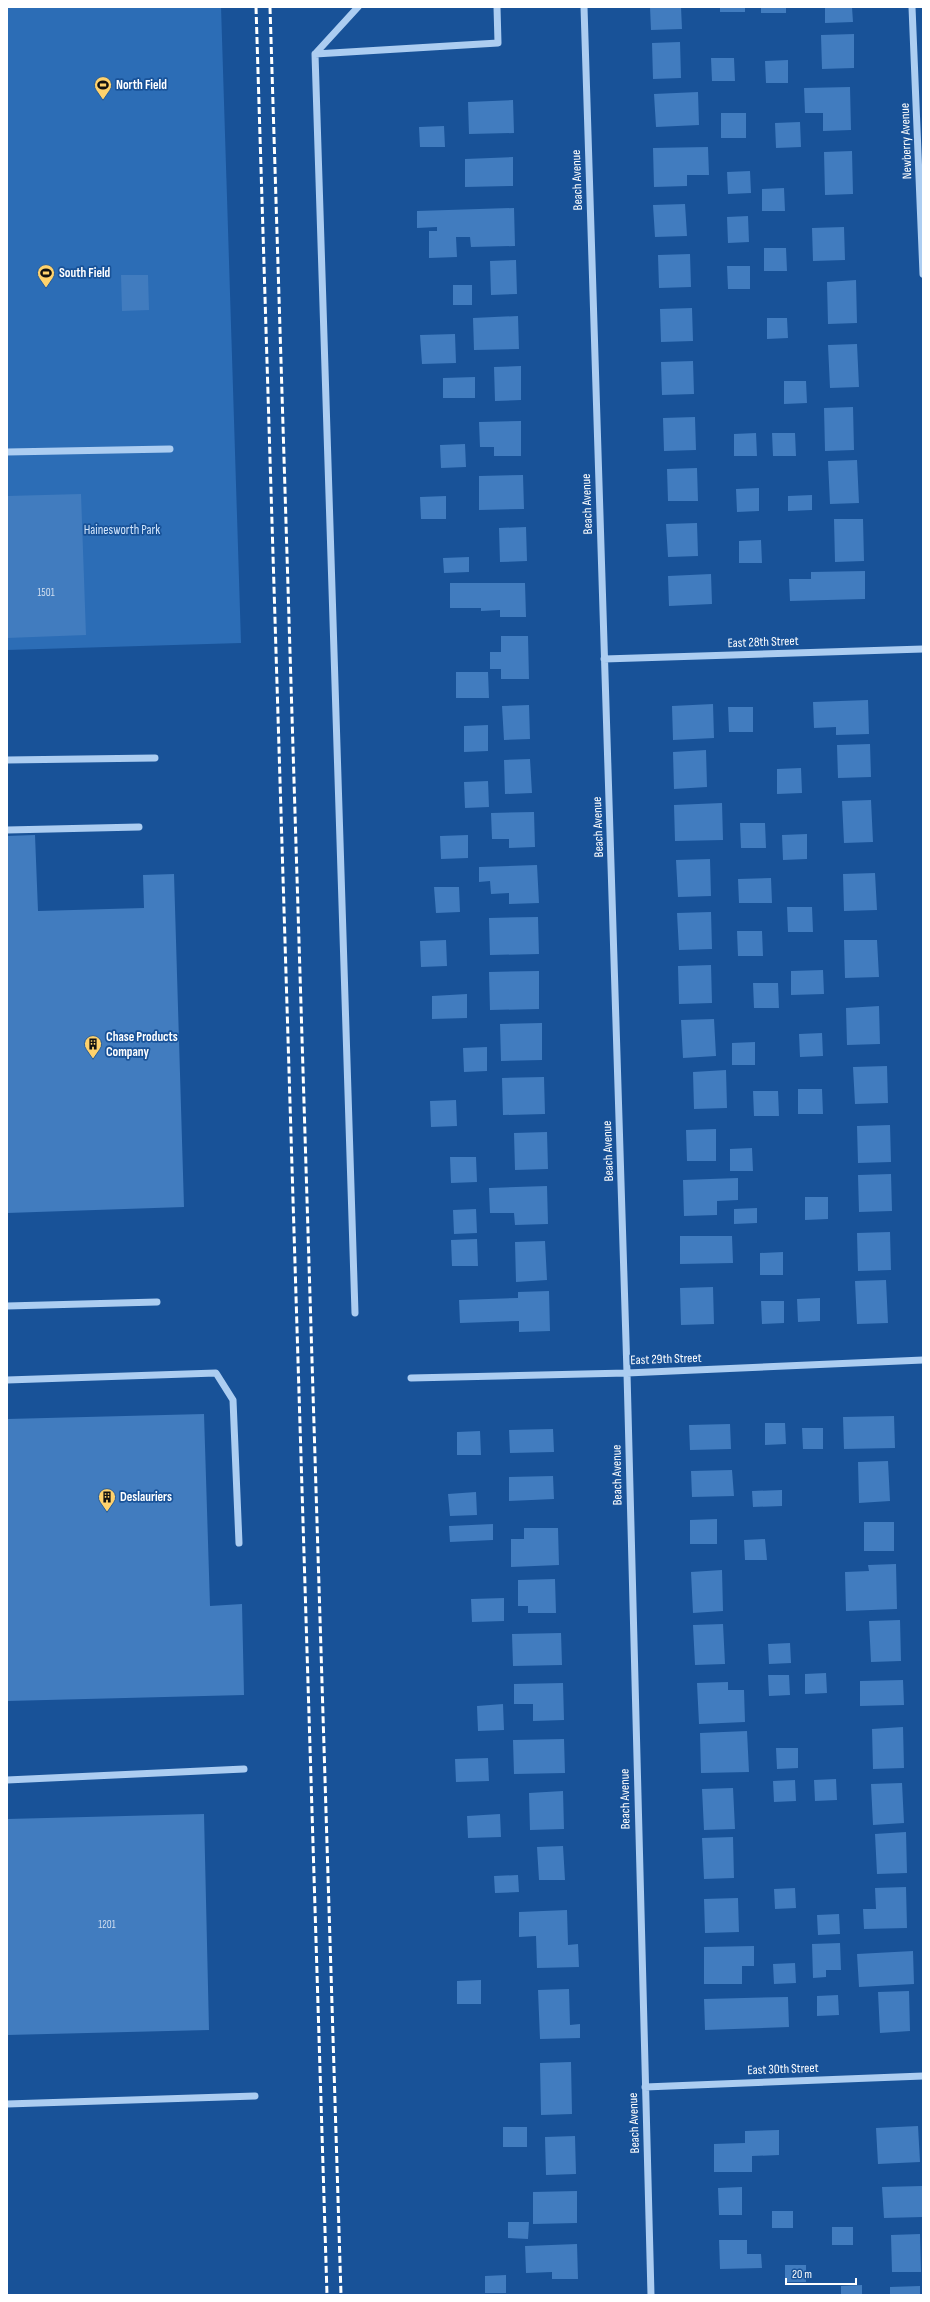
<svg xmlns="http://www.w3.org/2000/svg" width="930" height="2302" font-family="'Sofia Sans Condensed',sans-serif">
<rect width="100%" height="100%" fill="#185298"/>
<path fill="#2c6db6" d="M 7,7 L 221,7 L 241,643 L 7,650 Z"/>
<path fill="#417cbf" d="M 650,7 L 681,7 L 682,29 L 651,30 Z
M 720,7 L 745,7 L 745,12 L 720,12 Z
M 761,7 L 786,7 L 786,13 L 761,13 Z
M 825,7 L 852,7 L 853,22 L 825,23 Z
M 854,34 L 854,68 L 822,69 L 821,35 Z
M 680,42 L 681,78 L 653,79 L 652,43 Z
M 711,58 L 734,58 L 735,81 L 712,81 Z
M 788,60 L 788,83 L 766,83 L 765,61 Z
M 850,87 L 851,130 L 823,131 L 823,113 L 805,113 L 804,88 Z
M 698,92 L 699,125 L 656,127 L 654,94 Z
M 513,100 L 514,133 L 469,134 L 468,102 Z
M 721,113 L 746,113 L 746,138 L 721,138 Z
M 800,122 L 801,147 L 776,148 L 775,123 Z
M 444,126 L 445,147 L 420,147 L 419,127 Z
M 708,147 L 709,175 L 687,175 L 687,186 L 654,187 L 653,148 Z
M 852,151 L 853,194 L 825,195 L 824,152 Z
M 513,157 L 513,186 L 465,187 L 465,159 Z
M 750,171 L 751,193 L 728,194 L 727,172 Z
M 784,188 L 785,211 L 762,211 L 762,189 Z
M 685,204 L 687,236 L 655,237 L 653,205 Z
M 514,208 L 515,246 L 471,247 L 470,237 L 456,237 L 457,257 L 429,258 L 429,231 L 437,231 L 437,227 L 417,228 L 417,211 Z
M 748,216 L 749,242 L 728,243 L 727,217 Z
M 844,227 L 845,260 L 813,261 L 812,228 Z
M 764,248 L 786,248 L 787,271 L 764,271 Z
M 690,254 L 691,287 L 659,288 L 658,255 Z
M 516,260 L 517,294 L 491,295 L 490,261 Z
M 727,266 L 750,266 L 750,289 L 728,289 Z
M 121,275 L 148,275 L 149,310 L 122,311 Z
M 856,280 L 857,323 L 828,324 L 827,282 Z
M 453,285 L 472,285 L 472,305 L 453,305 Z
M 692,308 L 693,341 L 661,342 L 660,309 Z
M 518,316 L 519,349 L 474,350 L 473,318 Z
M 767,318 L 787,318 L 788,338 L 767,339 Z
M 455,334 L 456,363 L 422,364 L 420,335 Z
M 857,344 L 859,387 L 830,388 L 828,345 Z
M 693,361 L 694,394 L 662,395 L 661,362 Z
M 521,366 L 521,400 L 495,401 L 494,367 Z
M 475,377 L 475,398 L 443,398 L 443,378 Z
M 784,381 L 806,381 L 807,403 L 784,404 Z
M 853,407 L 854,450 L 825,451 L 824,408 Z
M 695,417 L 696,450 L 664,451 L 663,418 Z
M 521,421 L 521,456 L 494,456 L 494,447 L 480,447 L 479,422 Z
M 756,433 L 757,456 L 734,456 L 734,434 Z
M 772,433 L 795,433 L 796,456 L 773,456 Z
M 465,444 L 466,467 L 441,468 L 440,445 Z
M 857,460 L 859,503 L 830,504 L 828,461 Z
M 697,468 L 698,501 L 668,501 L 667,469 Z
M 523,475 L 524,509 L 479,510 L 479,476 Z
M 759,488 L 759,511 L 737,512 L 736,489 Z
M 81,494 L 86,635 L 7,638 L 7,496 Z
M 812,495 L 812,510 L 788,511 L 788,496 Z
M 446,496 L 446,519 L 421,519 L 420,497 Z
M 834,519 L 863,519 L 864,561 L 835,562 Z
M 697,523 L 698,556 L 668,557 L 666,524 Z
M 526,527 L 527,561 L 500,562 L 499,528 Z
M 761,540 L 762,563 L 739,563 L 739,541 Z
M 469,557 L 469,572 L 444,573 L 443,558 Z
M 865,571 L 865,599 L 790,601 L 789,579 L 811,579 L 811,572 Z
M 711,574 L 712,604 L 669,606 L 668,576 Z
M 450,583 L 525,583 L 526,617 L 500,617 L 500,610 L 481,611 L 481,608 L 450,608 Z
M 501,636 L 528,636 L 529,679 L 501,679 L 501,669 L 490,669 L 490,652 L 501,652 Z
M 456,672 L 488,672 L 489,698 L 456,698 Z
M 868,700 L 869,734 L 836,735 L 836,727 L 814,728 L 813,702 Z
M 713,704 L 714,738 L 673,740 L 672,706 Z
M 529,705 L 530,739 L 504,740 L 502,706 Z
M 728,707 L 753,707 L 753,732 L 729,732 Z
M 488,725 L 488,751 L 464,752 L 464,726 Z
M 870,744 L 871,777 L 838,778 L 837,745 Z
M 706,750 L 707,787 L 674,789 L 673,752 Z
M 530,759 L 532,793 L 505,794 L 504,760 Z
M 801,768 L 802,793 L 777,794 L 777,769 Z
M 488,781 L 489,807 L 465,808 L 464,782 Z
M 871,800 L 873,842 L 844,843 L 842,801 Z
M 722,803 L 723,840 L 675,841 L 674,805 Z
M 534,812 L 535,847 L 509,848 L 509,839 L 492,839 L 491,813 Z
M 740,823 L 765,823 L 766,848 L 741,848 Z
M 807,834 L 807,859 L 783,860 L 782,835 Z
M 35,835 L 38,911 L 144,908 L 143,875 L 174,874 L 184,1207 L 7,1213 L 7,836 Z
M 468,835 L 468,858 L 441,859 L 440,836 Z
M 710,859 L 711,896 L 678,897 L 676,860 Z
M 537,865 L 539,903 L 509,904 L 509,893 L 491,894 L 490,881 L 479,882 L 479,867 Z
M 875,873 L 877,910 L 844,911 L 843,874 Z
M 771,878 L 772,903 L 739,903 L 738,879 Z
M 434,887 L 459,887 L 460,912 L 436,913 Z
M 787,907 L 812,907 L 813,932 L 788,932 Z
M 711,912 L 712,949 L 679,950 L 677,913 Z
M 538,917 L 539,954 L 490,955 L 489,918 Z
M 737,931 L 762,931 L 763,956 L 738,956 Z
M 446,940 L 447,966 L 421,967 L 420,941 Z
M 844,940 L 877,940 L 879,977 L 845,978 Z
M 711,965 L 712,1003 L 679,1004 L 678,966 Z
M 823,970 L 824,994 L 791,995 L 791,971 Z
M 539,971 L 539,1009 L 490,1010 L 489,972 Z
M 753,983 L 778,983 L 779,1008 L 754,1008 Z
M 467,994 L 467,1018 L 432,1019 L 432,996 Z
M 879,1006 L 880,1044 L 847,1045 L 846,1008 Z
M 714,1019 L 716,1056 L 683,1058 L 681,1020 Z
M 542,1023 L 542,1060 L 501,1061 L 500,1024 Z
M 822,1033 L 823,1056 L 800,1057 L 799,1034 Z
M 755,1042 L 755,1065 L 732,1065 L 732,1043 Z
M 487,1047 L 487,1071 L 464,1072 L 463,1048 Z
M 887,1066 L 888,1103 L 855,1104 L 853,1067 Z
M 726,1070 L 727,1108 L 694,1109 L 693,1072 Z
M 544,1077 L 545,1114 L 503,1115 L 502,1078 Z
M 798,1089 L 822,1089 L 823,1114 L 798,1114 Z
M 753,1091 L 778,1091 L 779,1116 L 754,1116 Z
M 456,1100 L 457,1126 L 431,1127 L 430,1101 Z
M 890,1125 L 891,1162 L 858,1163 L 857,1126 Z
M 716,1129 L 716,1161 L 687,1161 L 686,1130 Z
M 547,1132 L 548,1169 L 515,1170 L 514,1133 Z
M 752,1148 L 753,1171 L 730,1171 L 730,1149 Z
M 450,1157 L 476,1157 L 477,1182 L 451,1183 Z
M 891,1174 L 892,1211 L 859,1212 L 858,1175 Z
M 738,1178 L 738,1200 L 717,1201 L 717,1215 L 684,1216 L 683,1180 Z
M 547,1186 L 548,1224 L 515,1225 L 514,1213 L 490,1213 L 489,1188 Z
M 805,1197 L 828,1197 L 828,1219 L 805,1220 Z
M 757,1208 L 757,1223 L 734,1224 L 734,1209 Z
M 476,1209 L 477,1233 L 454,1234 L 453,1210 Z
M 890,1232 L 891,1270 L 858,1271 L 857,1233 Z
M 680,1236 L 732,1236 L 733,1263 L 680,1264 Z
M 477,1239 L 478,1266 L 452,1266 L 451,1240 Z
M 545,1241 L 547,1280 L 516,1282 L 515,1242 Z
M 783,1252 L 783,1275 L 760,1275 L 760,1253 Z
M 886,1280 L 888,1323 L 857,1324 L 855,1281 Z
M 713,1287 L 714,1324 L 681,1325 L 680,1288 Z
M 549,1291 L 550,1331 L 519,1332 L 519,1321 L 460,1323 L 459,1300 L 518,1298 L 518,1292 Z
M 820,1298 L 820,1321 L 798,1322 L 797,1299 Z
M 761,1301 L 784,1301 L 784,1323 L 762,1324 Z
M 204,1414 L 210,1606 L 242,1604 L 244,1695 L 7,1701 L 7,1419 Z
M 894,1416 L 895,1448 L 844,1449 L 843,1417 Z
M 765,1423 L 785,1423 L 786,1444 L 765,1445 Z
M 730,1424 L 731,1449 L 690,1450 L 689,1425 Z
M 802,1428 L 823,1428 L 823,1449 L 803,1449 Z
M 553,1429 L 554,1452 L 510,1453 L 509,1430 Z
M 480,1431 L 481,1455 L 457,1455 L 457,1432 Z
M 888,1461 L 890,1501 L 859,1503 L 858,1462 Z
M 732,1470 L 734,1496 L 692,1497 L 691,1471 Z
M 553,1476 L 554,1499 L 509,1501 L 509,1477 Z
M 782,1490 L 782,1506 L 753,1507 L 752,1491 Z
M 476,1492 L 477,1515 L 450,1516 L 448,1494 Z
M 717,1519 L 717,1544 L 690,1544 L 690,1520 Z
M 864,1522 L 894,1522 L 894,1551 L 864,1551 Z
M 493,1524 L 493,1540 L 450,1542 L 449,1526 Z
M 524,1528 L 558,1528 L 559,1565 L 511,1567 L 511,1539 L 524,1539 Z
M 765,1539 L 767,1560 L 745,1560 L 744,1540 Z
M 896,1564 L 897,1609 L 846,1611 L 845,1572 L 869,1571 L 868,1565 Z
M 722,1570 L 723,1611 L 693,1613 L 691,1572 Z
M 555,1579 L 556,1613 L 528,1613 L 528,1606 L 518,1606 L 518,1580 Z
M 504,1598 L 504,1621 L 472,1622 L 471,1599 Z
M 900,1620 L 901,1661 L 871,1662 L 869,1621 Z
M 723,1624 L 725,1664 L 695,1665 L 693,1625 Z
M 561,1633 L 562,1665 L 513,1666 L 512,1634 Z
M 790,1643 L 791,1663 L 769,1664 L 768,1644 Z
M 826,1673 L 827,1693 L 805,1694 L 805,1674 Z
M 768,1675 L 789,1675 L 790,1695 L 769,1696 Z
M 903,1680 L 904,1705 L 860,1706 L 860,1681 Z
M 728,1682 L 728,1690 L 744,1690 L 745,1722 L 699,1724 L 697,1683 Z
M 563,1683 L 564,1720 L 533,1721 L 533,1704 L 514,1704 L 514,1684 Z
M 503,1704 L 504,1730 L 478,1731 L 477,1706 Z
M 903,1727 L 904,1768 L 873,1769 L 872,1729 Z
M 747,1731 L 749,1772 L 701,1773 L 700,1733 Z
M 564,1739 L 565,1773 L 514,1774 L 513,1740 Z
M 776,1748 L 798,1748 L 798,1768 L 777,1769 Z
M 488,1758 L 489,1781 L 456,1782 L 455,1759 Z
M 836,1779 L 837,1800 L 815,1801 L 814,1780 Z
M 795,1780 L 796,1801 L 774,1802 L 773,1781 Z
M 902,1783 L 904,1823 L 873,1825 L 871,1784 Z
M 733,1788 L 735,1829 L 704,1830 L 702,1789 Z
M 563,1791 L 564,1829 L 530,1830 L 529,1793 Z
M 204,1814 L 209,2030 L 7,2035 L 7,1819 Z
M 500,1814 L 501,1837 L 468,1838 L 467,1816 Z
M 906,1832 L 907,1873 L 877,1874 L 875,1834 Z
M 733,1837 L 734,1878 L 704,1879 L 702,1838 Z
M 563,1846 L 565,1880 L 539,1880 L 537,1847 Z
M 518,1875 L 519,1892 L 495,1893 L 494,1876 Z
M 906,1887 L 907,1928 L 864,1929 L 863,1909 L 876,1909 L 875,1888 Z
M 795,1888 L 796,1908 L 775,1909 L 774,1889 Z
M 738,1898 L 739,1932 L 705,1933 L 704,1899 Z
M 567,1910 L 568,1945 L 578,1944 L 579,1967 L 537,1968 L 536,1936 L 519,1937 L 519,1912 Z
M 839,1914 L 840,1934 L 818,1935 L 817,1915 Z
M 840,1943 L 841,1970 L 826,1970 L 826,1977 L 813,1978 L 812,1944 Z
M 754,1946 L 754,1966 L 742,1966 L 742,1984 L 704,1984 L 704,1947 Z
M 913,1951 L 914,1984 L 859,1987 L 857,1954 Z
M 795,1963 L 796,1983 L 774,1984 L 773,1964 Z
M 481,1980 L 481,2004 L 457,2004 L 457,1981 Z
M 569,1989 L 570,2025 L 580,2024 L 580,2038 L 540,2039 L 538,1990 Z
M 909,1991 L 910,2031 L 880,2033 L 878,1992 Z
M 838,1995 L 839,2015 L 817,2016 L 817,1996 Z
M 788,1997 L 789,2027 L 705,2030 L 704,1999 Z
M 571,2062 L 572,2114 L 541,2115 L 540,2063 Z
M 918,2126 L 920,2162 L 878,2164 L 876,2128 Z
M 503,2127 L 527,2127 L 527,2147 L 503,2147 Z
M 779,2130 L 779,2155 L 752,2156 L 752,2172 L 714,2172 L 714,2144 L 745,2143 L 745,2131 Z
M 575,2136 L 576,2174 L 546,2175 L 545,2137 Z
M 922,2186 L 923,2217 L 884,2218 L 882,2187 Z
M 742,2187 L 742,2215 L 719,2215 L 718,2188 Z
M 577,2191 L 577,2223 L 533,2224 L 533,2192 Z
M 772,2211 L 793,2211 L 793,2228 L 772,2228 Z
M 508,2222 L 529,2222 L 528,2239 L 508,2238 Z
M 832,2227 L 853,2227 L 853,2245 L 832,2245 Z
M 920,2234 L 921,2272 L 892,2272 L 891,2235 Z
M 719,2240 L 747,2240 L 747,2254 L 761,2254 L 762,2268 L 720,2269 Z
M 577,2244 L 578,2279 L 552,2279 L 552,2272 L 526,2273 L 525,2246 Z
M 785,2265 L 806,2265 L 806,2282 L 785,2282 Z
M 506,2275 L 506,2293 L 485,2293 L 485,2276 Z
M 862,2285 L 862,2295 L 841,2295 L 841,2286 Z
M 920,2286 L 920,2295 L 890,2295 L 890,2287 Z"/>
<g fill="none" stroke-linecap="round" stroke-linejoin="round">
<path stroke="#accdf1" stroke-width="7" d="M 584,7 L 627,1373 L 651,2295
M 912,7 L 923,274
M 315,54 L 498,43 L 497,7
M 7,452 L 170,449
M 604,659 L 923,649
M 7,760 L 155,758
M 7,830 L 139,827
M 7,1306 L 157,1302
M 355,1313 L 315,54 L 358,7
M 411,1378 L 627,1373 L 923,1360
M 7,1380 L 216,1373 L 233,1400 L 239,1543
M 7,1780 L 244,1769
M 645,2087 L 923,2076
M 7,2104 L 255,2096"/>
<path stroke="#fff" stroke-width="3" stroke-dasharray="7 3" stroke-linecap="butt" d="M 256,7 L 327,2295
M 270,7 L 341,2295"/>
</g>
<defs>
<g id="stadium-pin" transform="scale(0.9)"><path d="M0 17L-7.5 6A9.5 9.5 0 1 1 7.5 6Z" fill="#ffd26c" stroke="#185298"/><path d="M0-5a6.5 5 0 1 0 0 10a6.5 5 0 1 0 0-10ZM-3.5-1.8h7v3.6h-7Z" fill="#111"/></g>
<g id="building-pin" transform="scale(0.9)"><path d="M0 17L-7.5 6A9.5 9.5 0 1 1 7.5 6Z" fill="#ffd26c" stroke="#185298"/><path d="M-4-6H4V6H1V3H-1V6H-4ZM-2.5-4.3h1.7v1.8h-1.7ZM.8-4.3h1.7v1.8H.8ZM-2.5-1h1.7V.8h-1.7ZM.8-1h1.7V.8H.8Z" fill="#111"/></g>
</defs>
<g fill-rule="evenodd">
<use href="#stadium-pin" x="103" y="85"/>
<use href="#stadium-pin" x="46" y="273"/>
<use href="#building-pin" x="93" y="1044"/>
<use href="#building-pin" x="107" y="1497"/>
</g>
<g text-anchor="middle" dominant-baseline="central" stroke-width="3.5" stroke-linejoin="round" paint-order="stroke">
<g font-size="11" fill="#d0deef">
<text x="46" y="592">1501</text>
<text x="107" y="1924">1201</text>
</g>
<g font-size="13" font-weight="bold" fill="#fff" stroke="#185298" text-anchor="start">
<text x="116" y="85">North Field</text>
<text x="59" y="273">South Field</text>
<text x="106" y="1037">Chase Products<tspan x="106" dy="15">Company</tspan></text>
<text x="120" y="1497">Deslauriers</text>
</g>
<g font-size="13" fill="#fff" stroke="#185298">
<text transform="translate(906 141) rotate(-92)">Newberry Avenue</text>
<text transform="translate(577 180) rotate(-92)">Beach Avenue</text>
<text transform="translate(587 504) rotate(-92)">Beach Avenue</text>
<text transform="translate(763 642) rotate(-2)">East 28th Street</text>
<text transform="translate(598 827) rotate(-92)">Beach Avenue</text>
<text transform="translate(608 1151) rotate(-92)">Beach Avenue</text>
<text transform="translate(666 1359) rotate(-2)">East 29th Street</text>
<text transform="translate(617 1475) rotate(-91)">Beach Avenue</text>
<text transform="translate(625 1799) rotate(-91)">Beach Avenue</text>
<text transform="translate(783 2069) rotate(-2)">East 30th Street</text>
<text transform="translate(634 2123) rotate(-92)">Beach Avenue</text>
</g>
<g font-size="13" fill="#d3e6fc" stroke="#185298">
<text x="122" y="530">Hainesworth Park</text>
</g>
</g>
<rect width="930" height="2302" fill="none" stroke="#ffffff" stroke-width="16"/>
<path d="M786 2278v6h70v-6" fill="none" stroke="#ffffff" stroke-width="2"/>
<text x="792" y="2278" font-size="12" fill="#ffffff" stroke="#185298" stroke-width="3" paint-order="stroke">20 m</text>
</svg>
